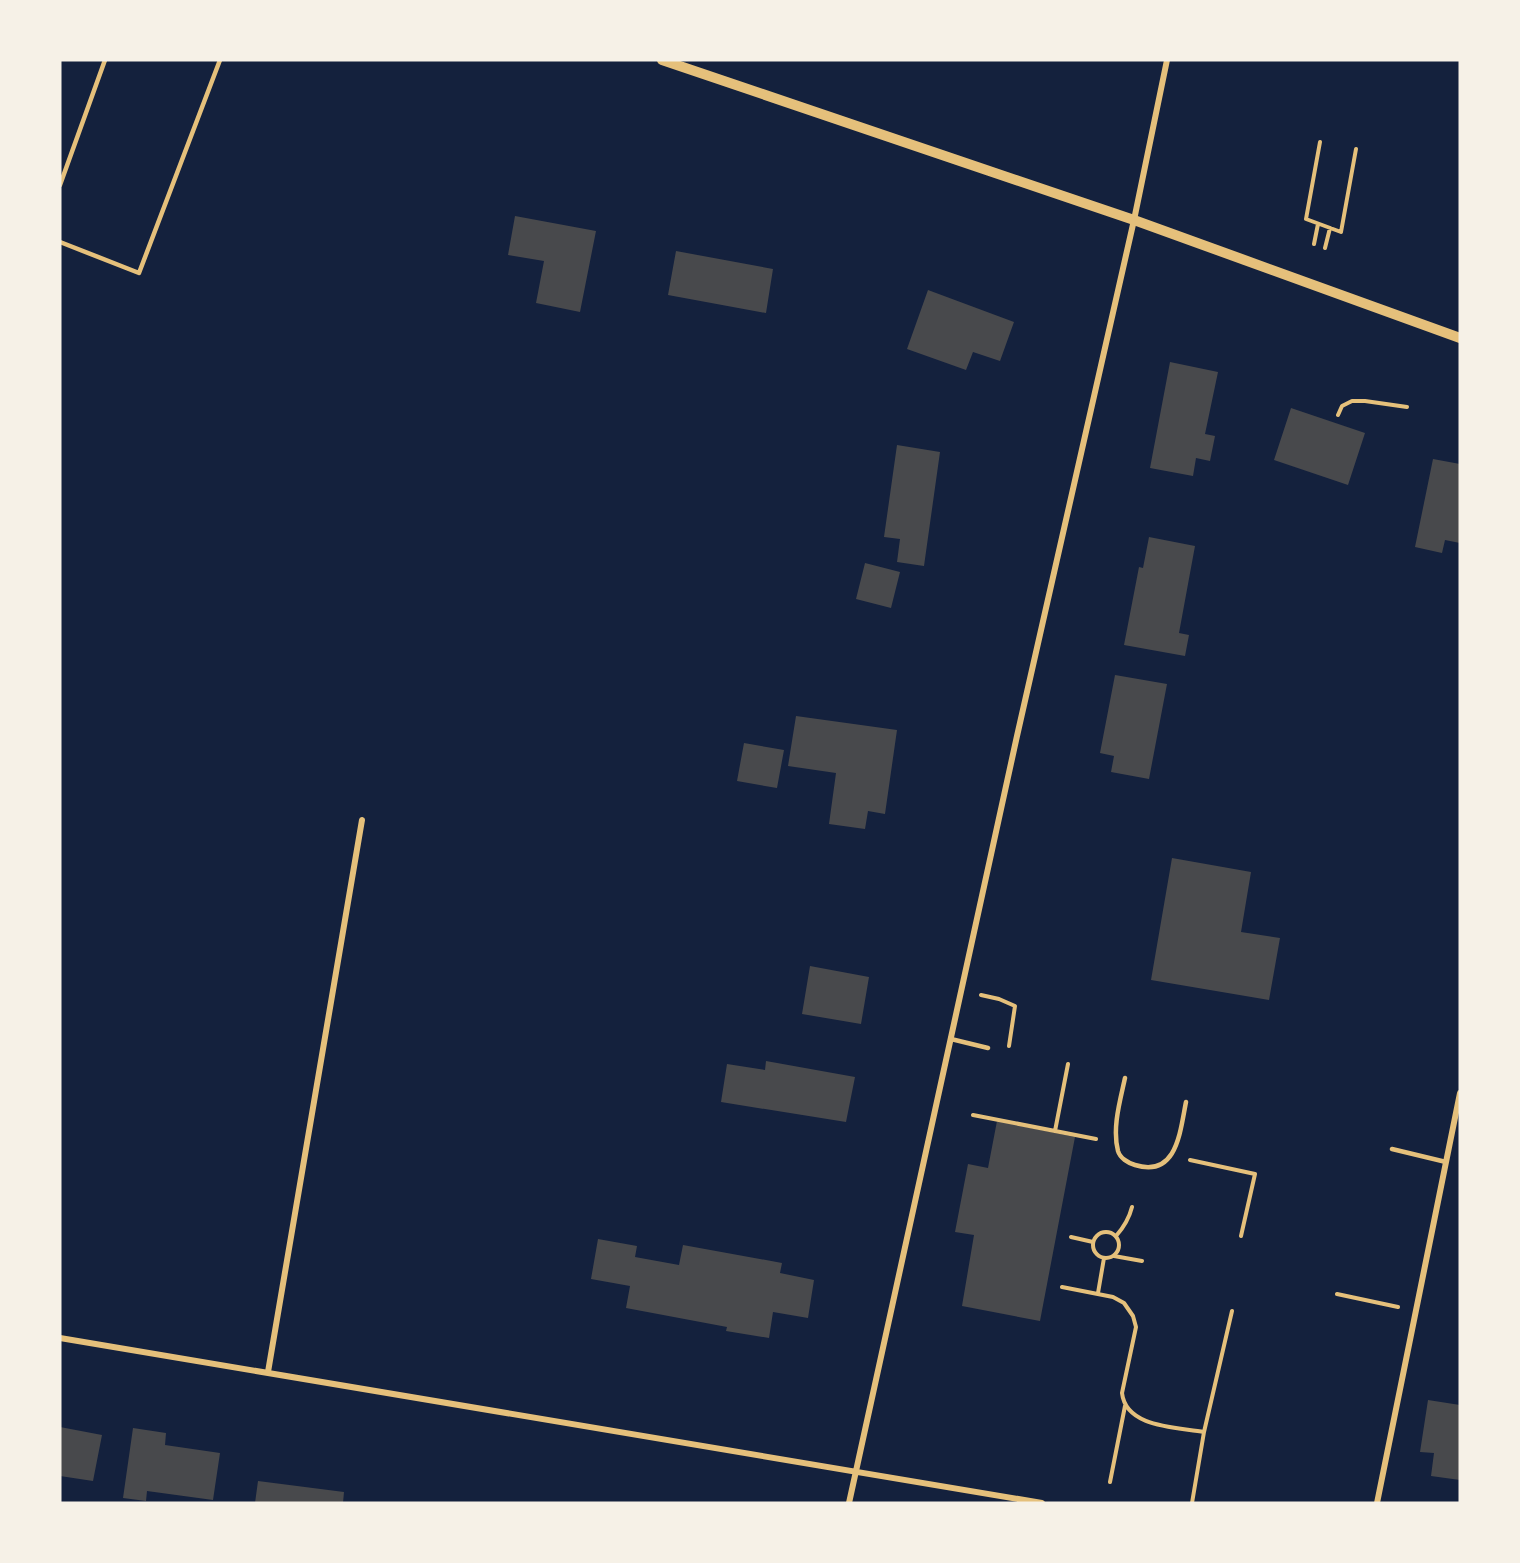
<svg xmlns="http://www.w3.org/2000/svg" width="1520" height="1563" font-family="Commissioner,sans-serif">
<rect width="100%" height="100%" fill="#14213d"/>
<path fill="#48494c" d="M 515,216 L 596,231 L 580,312 L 536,303 L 544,261 L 508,255 Z
M 676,251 L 773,269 L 766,313 L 668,295 Z
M 928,290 L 1014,322 L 1000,361 L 973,352 L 966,370 L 907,349 Z
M 1170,362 L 1218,372 L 1205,434 L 1215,436 L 1210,461 L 1196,458 L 1193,476 L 1150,468 Z
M 1291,408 L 1365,433 L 1348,485 L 1274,460 Z
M 897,445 L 940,452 L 924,566 L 897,562 L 900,539 L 884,537 Z
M 1433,459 L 1460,464 L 1460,543 L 1445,540 L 1442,553 L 1415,547 Z
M 1149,537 L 1195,546 L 1179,633 L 1189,635 L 1185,656 L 1124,645 L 1139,567 L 1143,568 Z
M 865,563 L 900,572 L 891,608 L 856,599 Z
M 1115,675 L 1167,684 L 1149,779 L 1111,772 L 1114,756 L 1100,753 Z
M 796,716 L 897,730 L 885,814 L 868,811 L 865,829 L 829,824 L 836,773 L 788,766 Z
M 744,743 L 784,750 L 777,788 L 737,781 Z
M 1172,858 L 1251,872 L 1241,932 L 1280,938 L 1269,1000 L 1151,980 Z
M 810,966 L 869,977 L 861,1024 L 802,1014 Z
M 766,1061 L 855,1077 L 846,1122 L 721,1102 L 727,1064 L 765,1070 Z
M 997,1121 L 1075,1137 L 1040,1321 L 962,1306 L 974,1235 L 955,1232 L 968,1164 L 988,1168 Z
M 598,1239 L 637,1246 L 635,1257 L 679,1265 L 683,1245 L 782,1263 L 780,1273 L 814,1280 L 808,1318 L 773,1312 L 769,1338 L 726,1331 L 727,1327 L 626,1308 L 630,1286 L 591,1279 Z
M 1428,1400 L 1460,1405 L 1460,1480 L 1431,1476 L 1434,1453 L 1420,1452 Z
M 60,1427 L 102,1435 L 93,1481 L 60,1476 Z
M 133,1428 L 166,1433 L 165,1445 L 220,1453 L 213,1500 L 147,1491 L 146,1501 L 123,1498 Z
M 258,1481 L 344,1492 L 343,1503 L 255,1503 Z"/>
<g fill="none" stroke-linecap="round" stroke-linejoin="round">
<path stroke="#e5c07b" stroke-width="4" d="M 1320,142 L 1306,219 L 1341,232 L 1356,149
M 1314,244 L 1318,224
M 1325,248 L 1330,228
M 1338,415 L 1342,406 L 1352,401 L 1365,401 L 1407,407
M 981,995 L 999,999 L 1015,1006 L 1009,1046
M 973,1115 L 1096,1139
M 1055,1131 L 1068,1064
M 1190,1160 L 1255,1174 L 1241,1236
M1093 1245a13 13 0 1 1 26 0a13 13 0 1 1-26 0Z
M 1116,1236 C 1124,1227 1129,1219 1132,1207
M 1071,1237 L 1093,1242
M 1114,1256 L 1142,1261
M 1062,1287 L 1113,1297 L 1124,1303 L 1133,1316 L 1136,1327 L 1122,1393 C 1126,1428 1177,1427 1204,1432
M 1098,1293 L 1104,1258
M 1337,1294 L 1398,1307
M 1110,1482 L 1125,1406
M 1192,1503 L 1204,1432 L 1232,1311"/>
<path stroke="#e5c07b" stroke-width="4.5" d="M 60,185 L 105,60
M 60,242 L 139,273 L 220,60
M 951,1039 L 988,1048
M 1125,1078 C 1120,1101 1112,1128 1118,1151 C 1120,1158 1128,1163 1135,1165 C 1177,1178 1180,1132 1186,1102
M 1392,1149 L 1446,1162"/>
<path stroke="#e5c07b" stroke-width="6" d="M 60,1338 L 1042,1503
M 268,1372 L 362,820
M 849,1503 L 1017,736 L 1134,220 L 1167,60
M 1377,1503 L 1460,1093"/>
<path stroke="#e5c07b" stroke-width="10" d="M 662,60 L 1134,220 L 1460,338"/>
</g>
<rect width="1520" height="1563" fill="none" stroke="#f6f1e7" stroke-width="123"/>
</svg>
